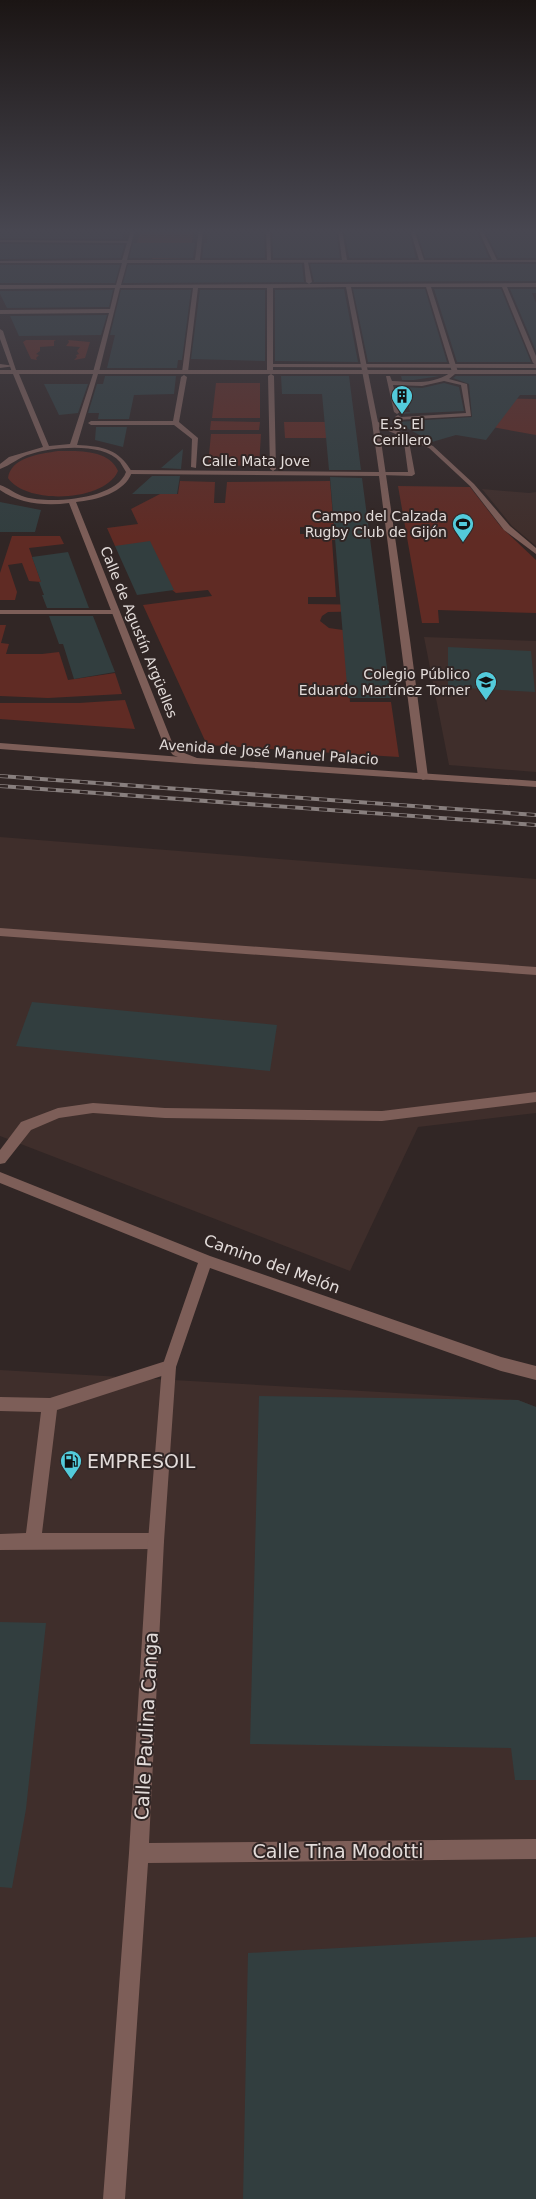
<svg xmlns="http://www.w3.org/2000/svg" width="536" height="2199" font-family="'DejaVu Sans',sans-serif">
<rect width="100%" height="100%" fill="#312625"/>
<path fill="#3f2e2b" d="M 482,489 L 529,493 L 536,492 L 536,546 L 512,526 Z
M 424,637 L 536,641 L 536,772 L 449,765 Z
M 0,837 L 536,879 L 536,1113 L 418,1127 L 350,1271 L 0,1136 Z
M 0,1370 L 518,1400 L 536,1407 L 536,2199 L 0,2199 Z"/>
<path fill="#602b24" d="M 186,229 L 194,230 L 189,257 L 186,258 L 152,259 L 154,252 L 137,243 L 141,230 Z
M 26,340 L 56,340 L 54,341 L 54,346 L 40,347 L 40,351 L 36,354 L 39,355 L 36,358 L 37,360 L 31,359 L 23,342 Z
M 68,340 L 90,342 L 85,358 L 74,360 L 77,357 L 76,355 L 79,354 L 77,351 L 80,347 L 66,346 L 69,342 Z
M 216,383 L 260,383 L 260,418 L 212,418 Z
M 472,398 L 536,399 L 536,435 L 470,423 L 478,418 Z
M 211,421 L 260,422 L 259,430 L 210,430 Z
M 284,422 L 343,422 L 345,438 L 285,438 Z
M 211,434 L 261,434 L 259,466 L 208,465 Z
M 58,451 C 78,451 109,449 118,471 C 105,502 26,505 8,478 C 11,457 40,454 58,451 Z
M 180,481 L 215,482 L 214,503 L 225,503 L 227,482 L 330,481 L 334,528 L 300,527 L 300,534 L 370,534 L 371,540 L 332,540 L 336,597 L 308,597 L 308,604 L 379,605 L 379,611 L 328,612 L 322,616 L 320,621 L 329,628 L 343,630 L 350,702 L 391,702 L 399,757 L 207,745 L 143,605 L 212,596 L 208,590 L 176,593 L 115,546 L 107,528 L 138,524 L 131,509 L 160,494 L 178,494 Z
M 398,486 L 470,487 L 501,527 L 536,560 L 536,613 L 438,610 L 439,623 L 422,623 Z
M 12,536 L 60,536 L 64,544 L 29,548 L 41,582 L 29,581 L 22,563 L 8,565 L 17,592 L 15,600 L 0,600 L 0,573 Z
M 0,625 L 6,625 L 1,643 L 9,644 L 6,654 L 42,654 L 59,652 L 68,680 L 115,673 L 122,694 L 48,698 L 0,696 Z
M 125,700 L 135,729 L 0,719 L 0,703 L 79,703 Z"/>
<path fill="#323e3f" d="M 0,229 L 125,229 L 122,239 L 0,238 Z
M 208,229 L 264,229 L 265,258 L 202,258 L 204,243 L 207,243 Z
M 272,229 L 336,229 L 340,258 L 273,258 Z
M 344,229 L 408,229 L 416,258 L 349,258 Z
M 416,229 L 476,229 L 489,258 L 425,258 Z
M 484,229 L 536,229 L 536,258 L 498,258 Z
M 133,243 L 195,243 L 193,258 L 129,258 Z
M 0,244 L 124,245 L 121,258 L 0,259 Z
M 302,264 L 304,282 L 123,283 L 128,265 Z
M 310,264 L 536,264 L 536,281 L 314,282 Z
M 0,265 L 120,265 L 115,283 L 0,283 Z
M 344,289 L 358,362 L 275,361 L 275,290 Z
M 353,289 L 425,289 L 447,362 L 368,362 Z
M 434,289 L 501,289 L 531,362 L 457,362 Z
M 510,289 L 536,289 L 536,293 L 532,293 L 536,303 L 536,351 Z
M 113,290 L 109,307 L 7,308 L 0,294 L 0,291 Z
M 121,290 L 191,290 L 182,360 L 178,360 L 177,368 L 107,368 L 115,335 L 110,335 Z
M 200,290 L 265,290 L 265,361 L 191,359 Z
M 107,315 L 101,335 L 19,336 L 10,316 Z
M 105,376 L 176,376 L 174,394 L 134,395 L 129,419 L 98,419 L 99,413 L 88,413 L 97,384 L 103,384 Z
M 281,376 L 349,376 L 361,470 L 329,470 L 322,394 L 282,394 Z
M 401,376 L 440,376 L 414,380 L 402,380 Z
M 456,376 L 536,376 L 536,395 L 520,395 L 486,440 L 456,435 L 432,442 L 396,422 L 472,417 L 469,384 L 453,378 Z
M 444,383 L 459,387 L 464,411 L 400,414 L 402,412 L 410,412 L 404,387 L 422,388 Z
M 44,384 L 88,384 L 78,413 L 59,415 Z
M 96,427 L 127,427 L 123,447 L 95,440 Z
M 183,449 L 181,469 L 161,468 Z
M 152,476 L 180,476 L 177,494 L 132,494 Z
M 330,477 L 362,478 L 391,698 L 348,698 Z
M 0,502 L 41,510 L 35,532 L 0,532 Z
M 150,541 L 174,590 L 137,595 L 115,546 Z
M 68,552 L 89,608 L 47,608 L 42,595 L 44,595 L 39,582 L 41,582 L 32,557 Z
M 49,616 L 93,616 L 115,672 L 74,679 L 63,644 L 59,644 Z
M 448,647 L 531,651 L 535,692 L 448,687 Z
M 32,1002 L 277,1025 L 270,1071 L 16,1046 Z
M 259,1396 L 518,1400 L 536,1407 L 536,1780 L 515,1780 L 511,1748 L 250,1744 Z
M 0,1622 L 46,1623 L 26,1809 L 12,1888 L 0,1887 Z
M 536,1937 L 536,2199 L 243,2199 L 248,1953 Z"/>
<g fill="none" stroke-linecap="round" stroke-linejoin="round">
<path fill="#7d5e58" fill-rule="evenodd" d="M 0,364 L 15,366 L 0,368 Z
M 270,364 L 536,364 L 536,368 L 268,367 Z
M 450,373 L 455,374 L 449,379 L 467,384 L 471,416 L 396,420 L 395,417 L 398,415 L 401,417 L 466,413 L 461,385 L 444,381 L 422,386 L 393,385 L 400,412 L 397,414 L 394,412 L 386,376 L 390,376 L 392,381 C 412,382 432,385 450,373 Z
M 403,435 L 408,436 L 415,474 L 412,476 L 380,475 L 379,474 L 382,472 L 408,472 Z
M 0,928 L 536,967 L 536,975 L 0,936 Z
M 536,1092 L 536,1102 L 382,1121 L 165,1118 L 93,1113 L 59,1118 L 31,1130 L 5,1163 L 0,1164 L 0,1150 L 21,1122 L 58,1108 L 93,1103 L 165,1108 L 382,1111 Z
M 169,1360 L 174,1362 L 176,1367 L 174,1372 L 57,1410 L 42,1533 L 156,1533 L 162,1535 L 164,1541 L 162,1547 L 156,1549 L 0,1550 L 0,1534 L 26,1533 L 41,1412 L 0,1411 L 0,1397 L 50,1398 Z"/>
<path fill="#7d5e58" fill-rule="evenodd" d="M 306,261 L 308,262 L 312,282 L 309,284 L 306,282 L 304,262 Z
M 271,374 L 274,376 L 276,469 L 273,471 L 270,469 L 268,376 Z
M 184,375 L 187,377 L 179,422 L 198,438 L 196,468 L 191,467 L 192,439 L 174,425 L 91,425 L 88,423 L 91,421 L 173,421 L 181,377 Z"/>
<path fill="#7d5e58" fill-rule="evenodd" d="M 131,229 L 135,229 L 127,260 L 195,260 L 199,229 L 203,229 L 200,260 L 267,260 L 266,229 L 270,229 L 271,260 L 342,260 L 338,229 L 342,229 L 347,260 L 419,260 L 410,229 L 414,229 L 424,260 L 492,260 L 478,229 L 482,229 L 497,260 L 536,260 L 536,262 L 127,263 L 121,285 L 536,283 L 536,287 L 507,287 L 536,356 L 536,365 L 533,363 L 502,287 L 431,287 L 458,372 L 455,374 L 452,372 L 426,287 L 351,287 L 378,422 L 433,446 L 474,484 L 510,526 L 536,548 L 536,554 L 504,530 L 470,486 L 429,448 L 379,427 L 410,640 L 428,777 L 426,779 L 423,780 L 418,777 L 379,476 L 129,474 L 126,472 L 129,470 L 379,472 L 372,423 L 346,287 L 273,288 L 273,372 L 270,374 L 267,372 L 267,288 L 198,288 L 188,372 L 185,374 L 182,372 L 193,288 L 120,288 L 99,372 L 96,374 L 93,372 L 109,313 L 0,314 L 0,310 L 110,309 L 115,288 L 0,289 L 0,285 L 116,285 L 122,263 L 0,263 L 0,261 L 122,260 L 127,243 L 0,242 L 0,240 L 128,241 Z
M 0,329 L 3,331 L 17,373 L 12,372 L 0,339 Z
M 0,610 L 116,610 L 120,612 L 116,614 L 0,614 Z
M 0,743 L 195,758 L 200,761 L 195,764 L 0,749 Z
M 0,1172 L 210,1256 L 501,1357 L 536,1366 L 536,1380 L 501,1371 L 210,1268 L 176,1367 L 164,1541 L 149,1843 L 536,1839 L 536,1859 L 148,1863 L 125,2199 L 103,2199 L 129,1853 L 148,1541 L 162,1367 L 198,1263 L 0,1183 Z"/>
<path fill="#7d5e58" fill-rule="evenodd" d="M 0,370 L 536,370 L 536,374 L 98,374 L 77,445 C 102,446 119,449 132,472 C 125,493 96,500 76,502 L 172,742 L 179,751 L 197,758 L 536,781 L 536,787 L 195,764 L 173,755 L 163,743 L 69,503 C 46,506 19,504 0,490 L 0,485 C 9,488 15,494 25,497 C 49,504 116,500 126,472 C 124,469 122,465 120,462 C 103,442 53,447 31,454 C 19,457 11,465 0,469 L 0,464 L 9,457 L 43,447 L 13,374 L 0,374 ZM 19,374 L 93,374 L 70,444 L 49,446 Z"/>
<g stroke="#887f7e" stroke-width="4">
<path id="rail" d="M 0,776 L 536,815
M 0,786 L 536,825"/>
</g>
<use href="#rail" stroke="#312625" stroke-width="2.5" stroke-dasharray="8" stroke-linecap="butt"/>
</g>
<linearGradient id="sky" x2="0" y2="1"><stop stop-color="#1b1514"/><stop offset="0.43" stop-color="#484751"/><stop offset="1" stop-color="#484751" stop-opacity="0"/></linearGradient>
<rect width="536" height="537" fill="url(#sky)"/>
<defs>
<g id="building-pin" transform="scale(1.125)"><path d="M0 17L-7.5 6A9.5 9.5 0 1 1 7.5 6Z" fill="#53cbdb" stroke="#312625"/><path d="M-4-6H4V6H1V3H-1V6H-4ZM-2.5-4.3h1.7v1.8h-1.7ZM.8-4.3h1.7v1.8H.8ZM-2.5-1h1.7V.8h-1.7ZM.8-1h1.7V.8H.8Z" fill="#111"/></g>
<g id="stadium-pin" transform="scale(1.125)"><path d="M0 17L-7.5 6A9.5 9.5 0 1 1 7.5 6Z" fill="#53cbdb" stroke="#312625"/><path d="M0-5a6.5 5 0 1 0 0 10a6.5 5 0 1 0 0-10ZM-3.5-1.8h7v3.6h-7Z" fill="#111"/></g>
<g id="school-pin" transform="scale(1.125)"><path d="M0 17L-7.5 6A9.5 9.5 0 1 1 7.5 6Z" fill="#53cbdb" stroke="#312625"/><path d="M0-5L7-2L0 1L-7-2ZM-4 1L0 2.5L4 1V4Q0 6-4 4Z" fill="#111"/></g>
<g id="fuel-pin" transform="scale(1.125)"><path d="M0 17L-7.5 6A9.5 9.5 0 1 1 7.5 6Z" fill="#53cbdb" stroke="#312625"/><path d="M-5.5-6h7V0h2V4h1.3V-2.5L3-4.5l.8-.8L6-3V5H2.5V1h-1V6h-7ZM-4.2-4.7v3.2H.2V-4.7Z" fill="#111"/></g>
</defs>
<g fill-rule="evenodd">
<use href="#building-pin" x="402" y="396"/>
<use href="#stadium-pin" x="463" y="524"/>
<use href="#school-pin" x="486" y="682"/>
<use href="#fuel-pin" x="71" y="1461"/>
</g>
<g text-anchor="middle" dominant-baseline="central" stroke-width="4" stroke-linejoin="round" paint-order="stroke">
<g font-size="14" fill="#e3dcda" stroke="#312625" text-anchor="end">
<text x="402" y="424" text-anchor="middle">E.S. El<tspan x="402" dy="16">Cerillero</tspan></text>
<text x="447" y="516">Campo del Calzada<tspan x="447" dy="16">Rugby Club de Gijón</tspan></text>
<text x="470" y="674">Colegio Público<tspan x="470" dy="16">Eduardo Martínez Torner</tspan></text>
</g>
<g font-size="14" fill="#e3dcda" stroke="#312625">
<text x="256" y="461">Calle Mata Jove</text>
<text transform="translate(139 632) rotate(68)">Calle de Agustín Argüelles</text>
<text transform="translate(269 752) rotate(4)">Avenida de José Manuel Palacio</text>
</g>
<g font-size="16" fill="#e3dcda" stroke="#312625">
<text transform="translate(272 1264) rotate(20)">Camino del Melón</text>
</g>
<g font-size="19" fill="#e3dcda" stroke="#312625" text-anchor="start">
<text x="87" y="1461">EMPRESOIL</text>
</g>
<g font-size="19" fill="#e3dcda" stroke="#312625">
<text transform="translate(146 1726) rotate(-87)">Calle Paulina Canga</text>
<text x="338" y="1851">Calle Tina Modotti</text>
</g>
</g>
</svg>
